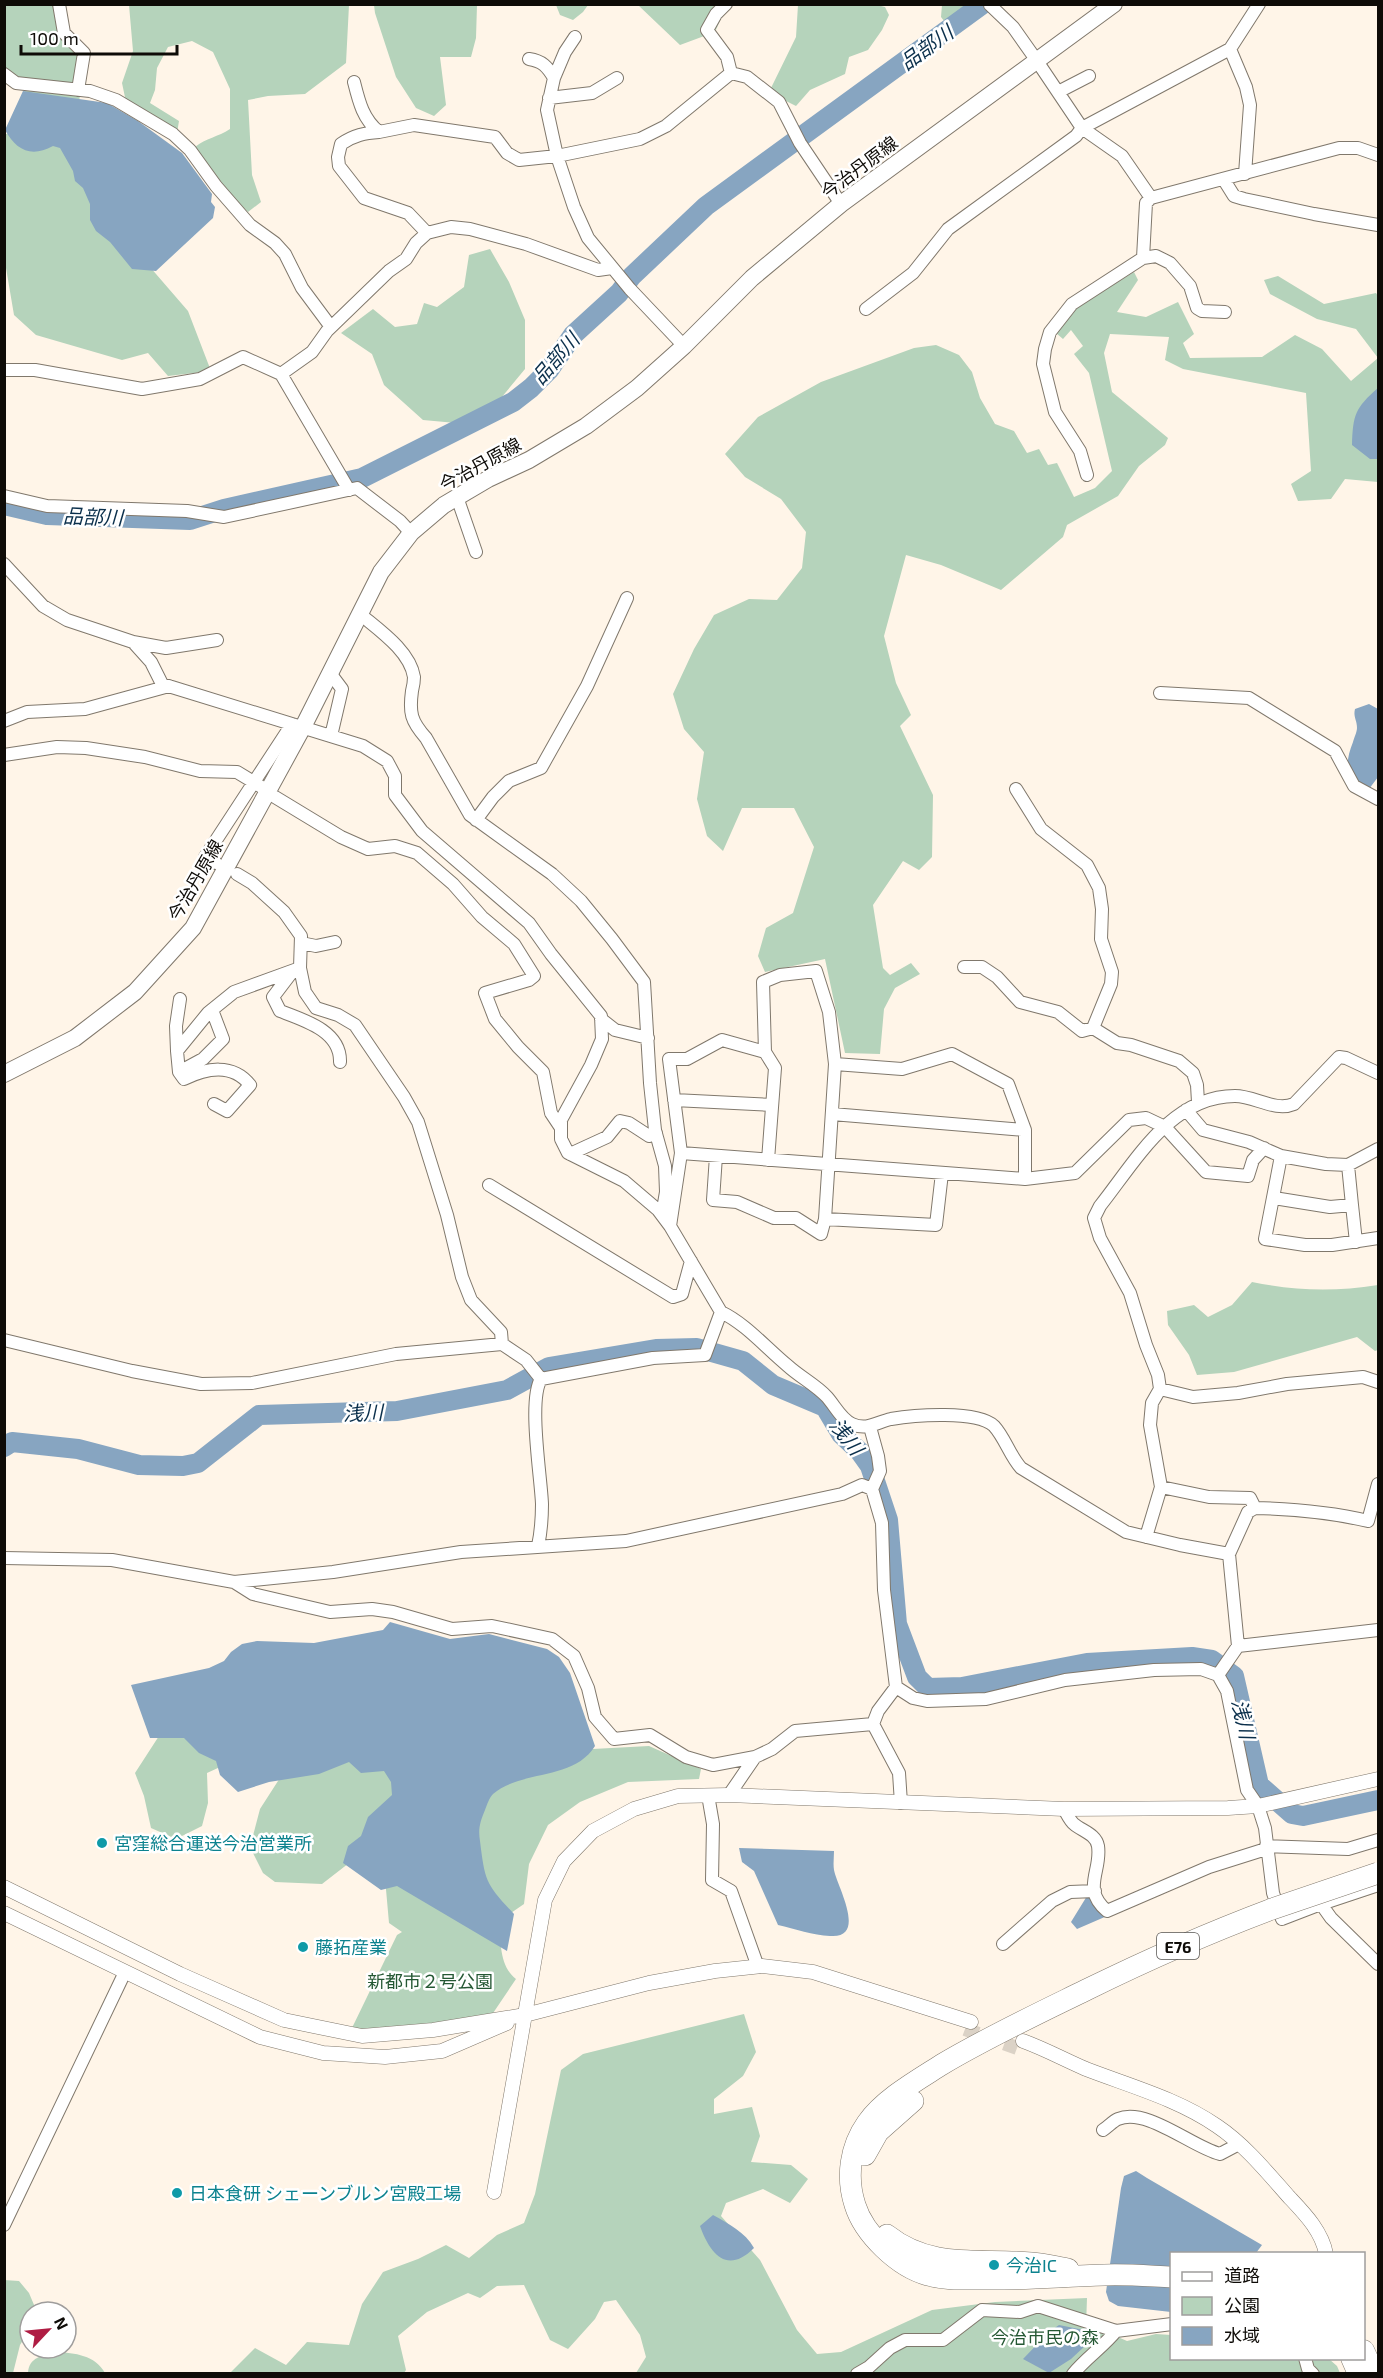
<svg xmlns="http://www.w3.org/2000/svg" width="1383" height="2378" font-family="'Exo 2','Noto Sans JP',sans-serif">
<rect width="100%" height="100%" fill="#fff5e8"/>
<path fill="#b5d3bb" d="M 873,4 L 885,7 L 889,15 L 882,30 L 868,50 L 849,57 L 845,74 L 810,90 L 796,106 L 784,100 L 771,88 L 796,37 L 798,5 Z
M 5,5 L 57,5 L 62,36 L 87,61 L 77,111 L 137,252 L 188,311 L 211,371 L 168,376 L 148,353 L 122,360 L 36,335 L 14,315 L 5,262 L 5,134 L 16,134 L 29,101 L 19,81 L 5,68 Z
M 129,5 L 349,5 L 346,63 L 305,94 L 268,96 L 248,100 L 252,175 L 261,202 L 248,212 L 216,182 L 195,147 C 206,138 218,137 230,129 L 230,89 L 213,52 L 192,41 L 168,47 L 157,68 L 155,90 L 150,103 L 179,121 L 177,133 L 126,102 L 122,83 L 133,51 Z
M 374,5 L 477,5 L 476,38 L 471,57 L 440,57 L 446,105 L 434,116 L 416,108 L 396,77 L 375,13 Z
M 556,5 L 556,4 L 588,5 L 583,12 L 573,20 L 560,15 Z
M 638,5 L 727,5 L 715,32 L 680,45 Z
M 942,5 L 942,4 L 978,5 L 948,26 L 941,17 Z
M 490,249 L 509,282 L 525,320 L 525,369 L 501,398 L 456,423 L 423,420 L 384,385 L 372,354 L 341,333 L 373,309 L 395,327 L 417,324 L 424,303 L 437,307 L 464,287 L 469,255 Z
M 1134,272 L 1138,280 L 1117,312 L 1146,317 L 1178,302 L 1194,334 L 1183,343 L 1190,358 L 1262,357 L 1295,335 L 1322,349 L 1351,381 L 1378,358 L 1356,329 L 1317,319 L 1270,294 L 1264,280 L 1278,276 L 1324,304 L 1376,293 L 1378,296 L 1378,482 L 1345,479 L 1331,499 L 1298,501 L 1291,484 L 1311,471 L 1306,393 L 1183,369 L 1165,360 L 1169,337 L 1110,334 L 1104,353 L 1112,392 L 1168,438 L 1165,445 L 1139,466 L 1118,496 L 1067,525 L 1063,537 L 1001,590 L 941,565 L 906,555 L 884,636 L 896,683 L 911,715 L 900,726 L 933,795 L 932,857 L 919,870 L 903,861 L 873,905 L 883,968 L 890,975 L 911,963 L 920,974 L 895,988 L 884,1009 L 880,1054 L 845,1053 L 825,959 L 765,972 L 758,956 L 766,928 L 793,913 L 814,847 L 794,808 L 742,808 L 723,851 L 707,836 L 697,799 L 704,752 L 684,729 L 673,694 L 694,649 L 714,615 L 749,599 L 777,600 L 802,568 L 806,532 L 781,499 L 745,477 L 725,454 L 758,417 L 821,382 L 914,348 L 936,345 L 959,355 L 972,372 L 980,398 L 995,424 L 1014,431 L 1027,453 L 1039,449 L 1048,465 L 1057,463 L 1074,497 L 1095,488 L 1112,471 L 1089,373 L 1074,354 L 1083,346 L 1071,330 L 1063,339 L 1056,333 L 1075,308 Z
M 1252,1282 C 1297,1291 1334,1292 1378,1285 L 1378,1350 L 1375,1351 L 1357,1337 L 1234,1372 L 1197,1375 L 1189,1355 L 1168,1325 L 1167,1311 L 1194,1305 L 1208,1317 L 1232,1305 Z
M 168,1722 L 479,1778 L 555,1751 L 649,1746 L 701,1769 L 699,1779 L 628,1782 L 580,1802 L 548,1825 L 529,1864 L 524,1904 L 499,1921 C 501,1941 499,1966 516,1979 L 487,2022 L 351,2030 L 397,1935 L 402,1932 L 389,1923 L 384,1867 L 362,1853 L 322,1884 L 275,1882 L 263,1873 L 250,1847 L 260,1809 L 287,1767 L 231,1762 L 207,1773 L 208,1803 L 202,1826 L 176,1839 L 151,1828 L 144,1796 L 135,1773 Z
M 744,2014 L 756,2052 L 743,2076 L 714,2099 L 714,2114 L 752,2107 L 760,2136 L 751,2162 L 791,2165 L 808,2179 L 790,2203 L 763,2189 L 726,2203 L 721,2216 L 760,2260 L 797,2330 L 817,2354 L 841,2352 L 932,2310 L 995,2302 L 1087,2298 L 1086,2327 L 1102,2330 L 1127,2341 L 1156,2334 L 1171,2335 L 1172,2358 L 1329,2359 L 1337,2366 L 1340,2373 L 636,2373 L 646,2357 L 640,2335 L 616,2300 L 604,2302 L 595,2319 L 568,2349 L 550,2340 L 524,2285 L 497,2286 L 480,2298 L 468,2293 L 427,2312 L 398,2336 L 406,2370 L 404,2373 L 229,2374 L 255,2348 L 286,2365 L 307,2342 L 349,2345 L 362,2304 L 383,2272 L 418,2259 L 446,2245 L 469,2258 L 497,2235 L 524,2223 L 535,2194 L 561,2070 L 583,2054 Z
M 4,2280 L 19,2281 L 29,2293 L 37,2312 L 30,2312 L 30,2329 L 20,2345 L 13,2373 L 5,2373 Z
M 56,2352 C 75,2353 95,2355 105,2373 L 28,2373 C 29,2357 42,2356 56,2352 Z"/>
<path fill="#87a5c1" d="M 23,91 L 107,103 L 138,121 L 182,153 L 212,194 L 211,202 L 215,207 L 213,218 L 156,271 L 132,269 L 110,242 L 96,231 L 90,220 L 90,204 L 83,188 L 75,181 L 73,171 L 60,148 L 53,146 C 31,158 16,150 5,130 Z
M 1378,388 L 1378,459 L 1370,459 L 1352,445 C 1353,415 1355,408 1378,388 Z
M 1369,704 L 1378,709 L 1378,777 L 1369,789 C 1345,778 1344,765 1353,742 C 1354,738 1357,732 1357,728 C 1357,720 1353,717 1355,709 Z
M 390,1622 L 450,1639 L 489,1634 L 547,1649 L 559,1657 L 570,1673 L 595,1746 C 573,1781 523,1769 493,1794 C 489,1798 487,1805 485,1810 C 480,1822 478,1829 480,1841 C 485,1882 486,1884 514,1914 L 507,1951 L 397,1886 L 381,1890 L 343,1863 L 348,1846 L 361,1836 L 368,1817 L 392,1795 L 391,1782 L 384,1771 L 361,1773 L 349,1762 L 319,1774 L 269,1782 L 238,1792 L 220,1775 L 216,1761 L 199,1753 L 184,1738 L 150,1738 L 131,1685 L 209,1668 L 224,1661 L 231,1652 L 242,1644 L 257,1641 L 314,1643 L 383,1630 Z
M 739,1848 L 834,1851 C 834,1857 833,1864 834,1870 C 837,1886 868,1939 830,1936 C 813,1935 795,1929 778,1925 L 754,1871 L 742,1862 Z
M 1087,1896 L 1107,1916 L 1077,1929 L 1071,1922 Z
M 1136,2171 L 1147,2178 L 1262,2245 L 1256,2253 L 1172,2254 L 1171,2312 L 1118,2306 L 1109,2301 L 1106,2292 L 1121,2188 L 1124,2176 Z
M 713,2215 C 729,2224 745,2232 754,2248 C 727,2275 710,2254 700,2226 Z
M 1059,2325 L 1099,2333 L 1071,2359 L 1049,2373 L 1023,2359 L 1049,2332 Z"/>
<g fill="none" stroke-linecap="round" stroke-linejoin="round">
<path stroke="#87a5c1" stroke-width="20" d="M 4,505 L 47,515 L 190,520 L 224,509 L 362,478 L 513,402 L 531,388 L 549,370 L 573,335 L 619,293 L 632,276 L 706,206 L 983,4
M 4,1447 L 12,1442 L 78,1449 L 139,1465 L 183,1466 L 198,1463 L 259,1415 L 397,1411 L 507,1390 L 549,1367 L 656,1349 L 697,1348 L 743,1361 L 773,1385 L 825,1407 L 841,1434 L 860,1452 L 870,1466 L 888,1520 L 897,1624 L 917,1677 L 928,1688 L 962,1687 L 1087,1663 L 1192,1657 L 1212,1660 L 1234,1676 L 1259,1785 L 1292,1814 L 1303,1816 L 1378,1800"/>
<path stroke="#dbd2c6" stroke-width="14" stroke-dasharray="14 7" stroke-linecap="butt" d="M 965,2029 L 1017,2048"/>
<g stroke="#80786c" stroke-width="14">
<path id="minor" d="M 59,4 L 64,33 L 84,53 L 78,90
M 726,4 L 716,14 L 707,30 L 727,57 L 731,73
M 990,5 L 1013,27 L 1037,61 L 1082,128 L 1122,156 L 1151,198
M 1230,49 L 1246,87 L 1250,105 L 1245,174
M 4,74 L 16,83 L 90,91 L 116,100 L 173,134 L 190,150 L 216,186 L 250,225 L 275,243 L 285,254 L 302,288 L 331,327
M 554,78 L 565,52 L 575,37
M 354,82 C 359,102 363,119 379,132 L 414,125 L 495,137 L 507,153 L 519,160 L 557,156 L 547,110 L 554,78 C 547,66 542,61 529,59
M 1058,92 L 1089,76
M 549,98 L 592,93 L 617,78
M 379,132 C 365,133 354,135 341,144 L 338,157 L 339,166 L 364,198 L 408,213 L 427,233
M 1224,180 L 1234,196 L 1244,199 L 1314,214 L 1378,225
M 1143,258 L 1156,256 L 1170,263 L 1190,286 L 1197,308 L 1202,311 L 1225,312
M 866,309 L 913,273 L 948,229 L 1076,136 L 1082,128 L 1230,49 L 1259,4
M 684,346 L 630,289 L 588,238 L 574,207 L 557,156 L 640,139 L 666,126 L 731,73 L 747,77 L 779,102 L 800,143 L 841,204
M 4,370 L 35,370 L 142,389 L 200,379 L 243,357 L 281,374 L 349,490
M 281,374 L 312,352 L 327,331 L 389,271 L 406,259 L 416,243 L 427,233 L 451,227 L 470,229 L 526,244 L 598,270 L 612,268
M 1087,475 L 1080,451 L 1055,412 L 1043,364 L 1045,349 L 1050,332 L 1072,304 L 1143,258 L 1146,203 L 1151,198 L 1339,148 L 1358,148 L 1378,155
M 4,496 L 47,506 L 187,511 L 224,517 L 357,488 L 400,521 L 411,533
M 457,497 L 476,552
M 4,564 L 43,606 L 67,620 L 133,642 L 151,662 L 162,684 L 363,746 L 387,761 L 395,776 L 395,795 L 422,831 L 529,923 L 551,954 L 601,1016 L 602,1039 L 591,1065 L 561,1120 L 561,1139 L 568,1153 L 624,1181 L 658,1210 L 670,1226 L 721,1312 C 746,1324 766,1348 788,1366 C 800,1377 816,1385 827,1397 C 835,1406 841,1419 852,1424 C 867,1431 877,1422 891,1419 C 914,1415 977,1410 994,1426 C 1005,1438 1010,1456 1021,1468 L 1126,1532 L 1180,1545 L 1229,1554
M 360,614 C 379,630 410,651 414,677 C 414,682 413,687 412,691 C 409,713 411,721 426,738 L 470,815 L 552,874 L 581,901 L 612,939 L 644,982 L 650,1083 L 655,1130 L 665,1166 L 666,1192 L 662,1215
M 133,642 L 166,648 L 217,640
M 330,673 L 342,689 L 331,736
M 1160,693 L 1249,698 L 1335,751 L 1354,786 L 1378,799
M 4,721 L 27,712 L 85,709 L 169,686
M 4,755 L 57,747 L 86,748 L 145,757 L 200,771 L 237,772 L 260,786
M 1016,789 L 1041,829 L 1087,865 L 1099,888 L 1102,909 L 1101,939 L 1112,972 L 1111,984 L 1093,1028
M 275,797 L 341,837 L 368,849 L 395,846 L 417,853 L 453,884 L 482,917 L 514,944 L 534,976 L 529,980 L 485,993 L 495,1019 L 518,1047 L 543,1072 L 551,1113 L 561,1128
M 476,820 L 493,797 L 509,781 L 541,768 L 587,686 L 627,598
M 216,863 L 205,857 L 292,724
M 237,874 L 252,883 L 284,912 L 301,936 L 300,968 L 305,992 L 316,1008 L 338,1015 L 355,1025 L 404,1097 L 418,1122 L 447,1215 L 462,1277 L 471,1300 L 501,1332 L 502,1344
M 301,943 L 316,946 L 335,942
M 964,967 L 982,967 L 997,977 L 1020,1002 L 1058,1012 L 1082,1031 L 1093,1028 L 1117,1043 L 1131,1045 L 1179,1061 L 1193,1073 L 1197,1085 L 1198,1102
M 292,972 L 273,997 L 280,1011 C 304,1020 341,1031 340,1062
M 601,1019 L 615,1030 L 648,1038
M 177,1051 L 176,1026 L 180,999
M 179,1072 L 203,1059 L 223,1039 L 212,1010
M 674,1100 L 772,1105
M 214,1104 L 227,1111 L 250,1085 C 233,1063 206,1068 184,1079 L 179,1072 L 177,1051 L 208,1013 L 234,992 L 300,968
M 1186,1110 L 1203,1130 L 1249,1142 L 1281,1156 L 1326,1164 L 1348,1165 L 1378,1149
M 832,1114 L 1025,1130 L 1008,1084 L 952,1054 L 902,1069 L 835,1064
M 681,1153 L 1025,1179 L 1075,1173 L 1129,1120 L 1146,1118 L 1165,1127 L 1206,1172 L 1248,1176 L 1253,1160 L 1264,1148
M 570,1154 L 607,1137 L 620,1121 L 629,1123 L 649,1136 L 656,1133
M 716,1156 L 713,1200 L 737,1202 L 774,1218 L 796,1218 L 821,1234 L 825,1219
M 1281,1156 L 1265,1239 L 1305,1245 L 1332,1245 L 1378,1238
M 768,1160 L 775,1068 L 765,1052 L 763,982 L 780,975 L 816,971 L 829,1012 L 835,1064 L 825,1219 L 936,1225 L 942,1173
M 1348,1165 L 1352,1205
M 1025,1179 L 1025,1130
M 489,1185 L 673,1297 L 682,1294 L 691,1261
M 1274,1198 L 1330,1207 L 1352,1205 L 1356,1242
M 670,1226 L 681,1153 L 669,1059 L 687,1059 L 722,1040 L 765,1052
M 4,1340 L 132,1371 L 201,1384 L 252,1383 L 396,1354 L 502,1344 L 526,1360 L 541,1379
M 1160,1389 L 1193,1397 L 1238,1393 L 1287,1384 L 1363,1377 L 1378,1382
M 870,1427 L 878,1456 L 880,1471 L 872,1489 L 882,1523 L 884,1590 L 896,1687 L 878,1711 L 873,1724 L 899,1773 L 901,1803
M 1161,1487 L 1209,1497 L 1250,1498 L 1255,1508
M 1146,1537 L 1161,1487 L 1150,1425 L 1152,1403 L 1160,1389 L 1158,1375 L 1146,1345 L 1130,1293 L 1100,1238 L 1094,1218 L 1100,1206 C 1135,1162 1171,1096 1235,1096 C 1255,1096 1275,1112 1294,1104 L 1339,1057 L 1346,1058 L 1378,1073
M 538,1546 C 541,1532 542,1519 542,1504 C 541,1477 528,1400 541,1379 L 653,1358 L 705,1355 L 721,1312
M 4,1558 L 112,1560 L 234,1582 L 333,1572 L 461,1552 L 626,1541 L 842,1494 L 862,1485 L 872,1489
M 234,1582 L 253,1594 L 330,1612 L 372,1609 L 393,1612 L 452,1629 L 492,1626 L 552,1639 L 574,1656 L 588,1688 L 595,1717 L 614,1739 L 650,1735 L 686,1757 L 713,1765 L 755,1757 L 772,1749 L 795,1731 L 873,1724
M 1238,1646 L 1378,1630
M 1218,1675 L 1238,1646 L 1229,1554 L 1248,1512 L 1255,1508 C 1294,1509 1330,1512 1368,1521 L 1378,1484
M 896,1687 L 913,1698 L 927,1701 L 986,1699 L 1065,1680 L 1154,1670 L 1201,1669 L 1218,1675 L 1227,1691 L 1247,1790 L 1258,1806 L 1265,1828 L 1273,1893 L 1282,1919 L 1321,1904 L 1331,1918 L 1378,1964
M 708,1795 L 713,1824 L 712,1880 L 731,1891 L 758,1967
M 729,1795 L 755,1757
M 1064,1809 C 1067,1814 1070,1821 1074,1824 C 1082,1831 1096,1834 1098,1846 C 1102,1871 1081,1889 1107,1911 L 1209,1867 L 1266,1849
M 1266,1846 L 1348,1849 L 1378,1840
M 1321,1904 L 1378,1885
M 1003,1944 L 1052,1901 L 1070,1892 L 1095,1891
M 1103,2130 C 1108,2127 1113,2121 1118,2119 C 1147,2107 1192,2147 1220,2154 L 1239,2144
M 4,2225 L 125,1972
M 1305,2358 L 1308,2369 L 1313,2374
M 857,2374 L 869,2367 L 890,2348 L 905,2340 L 943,2340 L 982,2310 L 1020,2312 L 1038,2306 L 1116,2331 L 1172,2324
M 1073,2374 C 1086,2358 1103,2347 1116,2331"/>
</g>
<g stroke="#80786c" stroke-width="15">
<path id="tertiary" d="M 4,1887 L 180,1974 L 284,2020 L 362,2036 L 433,2030 L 525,2015 L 649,1983 L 715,1971 L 762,1966 L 813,1972 L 971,2022
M 4,1913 L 260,2037 L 323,2053 L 385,2057 L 442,2051 L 507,2023
M 1023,2041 C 1045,2049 1065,2060 1086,2069 C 1130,2086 1178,2099 1217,2126 C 1244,2144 1267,2172 1289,2197 C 1304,2213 1322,2231 1326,2254
M 494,2192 L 545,1900 L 564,1861 L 593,1831 L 634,1809 L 678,1796 L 729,1795 L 1064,1809 L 1228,1808 L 1258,1806 L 1378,1779"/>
</g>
<g stroke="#80786c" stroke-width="18">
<path id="secondary" d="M 4,1074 L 75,1038 L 135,992 L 193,928 L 303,727 L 381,572 L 411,533 L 444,505 L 488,479 L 529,460 L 586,426 L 637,388 L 684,346 L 752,278 L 841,204 L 1114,4"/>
</g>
<g stroke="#80786c" stroke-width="21">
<path id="trunk" d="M 1364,2350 L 1375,2374
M 1351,2358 L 1358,2374"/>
</g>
<g stroke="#80786c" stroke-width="22">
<path id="motorway" d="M 865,2155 L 878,2132 L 913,2101
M 887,2235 C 931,2270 980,2258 1031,2263 C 1044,2264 1056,2267 1068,2269
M 1172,2277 C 1149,2276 1126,2274 1104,2275 C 1063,2276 1023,2280 982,2279 C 964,2279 945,2280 928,2275 C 898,2267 864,2234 855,2205 C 846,2177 850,2147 867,2123 C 884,2099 916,2081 941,2065 C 988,2037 1037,2014 1086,1990 C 1147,1960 1208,1933 1272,1909"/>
</g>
<use href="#minor" stroke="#fff" stroke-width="12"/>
<use href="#tertiary" stroke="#fff" stroke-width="14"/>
<use href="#secondary" stroke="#fff" stroke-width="16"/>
<use href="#trunk" stroke="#fff" stroke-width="20"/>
<use href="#motorway" stroke="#fff" stroke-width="21"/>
<g stroke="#80786c" stroke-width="22" stroke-linecap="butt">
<path id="motorway-bridge" d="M 1272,1909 L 1378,1873"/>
</g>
<use href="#motorway-bridge" stroke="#fff" stroke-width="21"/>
</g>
<g fill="#0f9aa8" stroke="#fff" stroke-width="2">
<circle cx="102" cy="1843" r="6"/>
<circle cx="303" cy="1947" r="6"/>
<circle cx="177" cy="2193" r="6"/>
<circle cx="994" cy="2265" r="6"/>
</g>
<g text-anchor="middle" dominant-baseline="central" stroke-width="5" stroke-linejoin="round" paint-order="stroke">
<rect fill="#fff" stroke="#565451" stroke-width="1.5" x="1157" y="1933" width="42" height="26" rx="4.5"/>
<g font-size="16" font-weight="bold" fill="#0e0b07">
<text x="1178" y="1946">E76</text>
</g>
<g font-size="18" fill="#0e0b07" stroke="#fff">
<text transform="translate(859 167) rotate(-37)">今治丹原線</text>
<text transform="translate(480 464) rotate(-29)">今治丹原線</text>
<text transform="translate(195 880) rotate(-60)">今治丹原線</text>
</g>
<g font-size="18" fill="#0d838f" stroke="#fff" text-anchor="start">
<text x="114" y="1843">宮窪総合運送今治営業所</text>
<text x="315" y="1947">藤拓産業</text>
<text x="189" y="2193">日本食研 シェーンブルン宮殿工場</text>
<text x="1006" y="2265">今治IC</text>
</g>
<g font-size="18" fill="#255834" stroke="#fff">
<text x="430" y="1981">新都市２号公園</text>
<text x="1045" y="2337">今治市民の森</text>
</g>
<g font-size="20" font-style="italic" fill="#0a2f4b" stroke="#fff">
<text transform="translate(926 47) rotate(-36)">品部川</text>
<text transform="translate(555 358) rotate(-49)">品部川</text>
<text transform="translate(93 516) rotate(2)">品部川</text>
<text transform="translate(363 1412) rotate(-2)">浅川</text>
<text transform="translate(847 1436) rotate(52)">浅川</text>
<text transform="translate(1244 1719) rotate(77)">浅川</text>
</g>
</g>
<rect width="1383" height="2378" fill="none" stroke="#0e0b07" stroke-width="12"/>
<rect x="1170" y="2252" width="195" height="108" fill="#ffffff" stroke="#9f9d9c" stroke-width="1.5"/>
<rect x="1182" y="2272" width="30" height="9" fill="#ffffff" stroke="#9f9d9c" stroke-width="1.5"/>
<text x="1224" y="2282" font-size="18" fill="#0e0b07">道路</text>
<rect x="1182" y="2297" width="30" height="18" fill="#b5d3bb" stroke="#9f9d9c" stroke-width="1.5"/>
<text x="1224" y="2312" font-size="18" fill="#0e0b07">公園</text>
<rect x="1182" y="2327" width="30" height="18" fill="#87a5c1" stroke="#9f9d9c" stroke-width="1.5"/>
<text x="1224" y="2342" font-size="18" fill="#0e0b07">水域</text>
<g transform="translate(48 2330) rotate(64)"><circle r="28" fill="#ffffff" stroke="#9f9d9c" stroke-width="1.5"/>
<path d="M0-4.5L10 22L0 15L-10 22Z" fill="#af1c43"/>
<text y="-9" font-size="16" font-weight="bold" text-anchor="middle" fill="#0e0b07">N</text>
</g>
<path d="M21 45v9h156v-9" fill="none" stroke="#0e0b07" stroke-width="3"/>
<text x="30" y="45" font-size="18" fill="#0e0b07" stroke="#ffffff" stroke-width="4.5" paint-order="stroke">100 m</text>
</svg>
